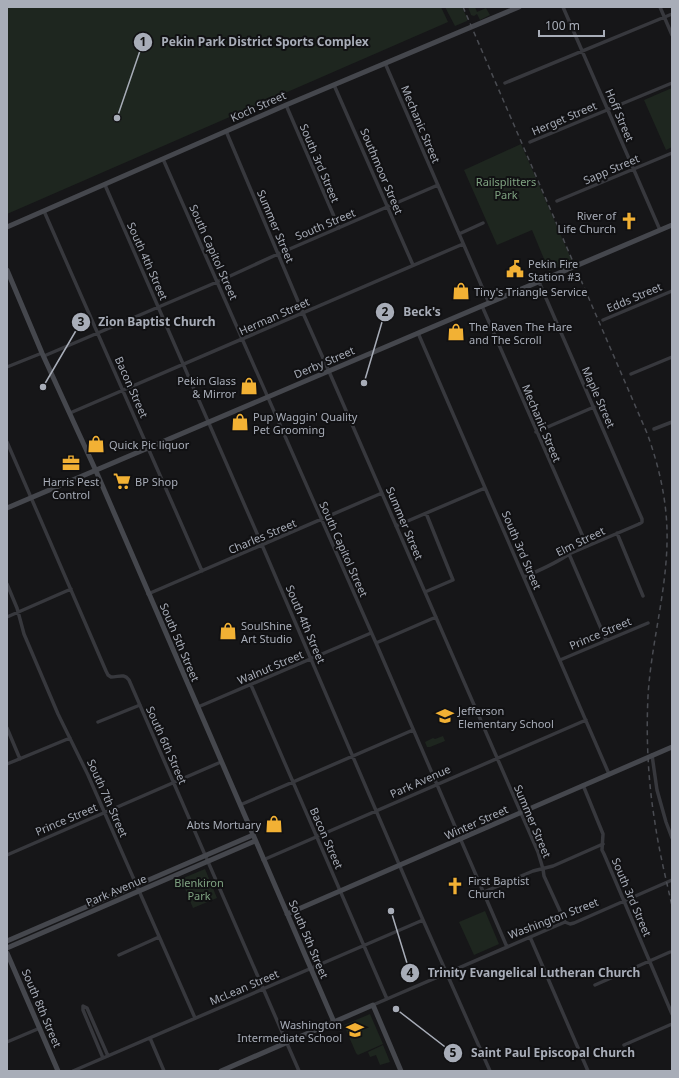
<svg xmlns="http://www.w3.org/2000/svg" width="679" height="1078" font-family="'Noto Sans',sans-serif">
<rect width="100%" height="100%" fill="#161618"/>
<path fill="#1e261f" d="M 7,7 L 441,7 L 448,22 L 7,214 Z
M 445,7 L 462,7 L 467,18 L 467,21 L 455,26 Z
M 468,7 L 475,7 L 477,12 L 486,8 L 490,15 L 480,20 L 477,14 L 474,16 L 471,15 Z
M 672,88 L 672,147 L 666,150 L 644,100 Z
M 521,144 L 572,261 L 549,271 L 532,230 L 497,245 L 464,170 Z
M 443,736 L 445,741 L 430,747 L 427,747 L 425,742 L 433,738 L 435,739 Z
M 205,869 L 217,898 L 193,908 L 181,879 Z
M 485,911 L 499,944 L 474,955 L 459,922 Z
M 370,1014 L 383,1044 L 358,1055 L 356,1053 L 344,1025 Z
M 383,1045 L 390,1062 L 380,1065 L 376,1055 L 370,1057 L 368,1052 Z"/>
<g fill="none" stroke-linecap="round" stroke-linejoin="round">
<path stroke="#37383d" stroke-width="3.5" d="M 563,7 L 660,230
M 660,7 L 672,35
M 385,63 L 489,303
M 505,83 L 672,14
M 334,85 L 413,265
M 286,105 L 339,228
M 226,131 L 303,313 L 331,376 L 538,852 L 543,869 L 544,876 L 565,922
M 530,142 L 672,83
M 163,159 L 376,643 L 507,947
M 105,185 L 262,545 L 423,920 L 490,1071
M 557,201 L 672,153
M 44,211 L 202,571
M 459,234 L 483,223
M 482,306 L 587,546
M 603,320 L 672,291
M 418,333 L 609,774
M 44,356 L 217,282 L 278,254 L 438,185
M 7,367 L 42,353
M 631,374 L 672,357
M 70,413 L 463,244
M 654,429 L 672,422
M 536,432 L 594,407
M 7,442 L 106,671 L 108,675 L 111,677 C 119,677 124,673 129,680 L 299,1071
M 396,526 L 485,488
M 617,533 L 643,596
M 569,554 L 606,640
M 524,577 C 540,570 555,564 569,554 L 639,524 L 642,522 L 642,519 L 539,282
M 7,584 L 17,608 L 24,634 L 58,714 L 88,775 L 195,1018
M 425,592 L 453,580 L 426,513
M 148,594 L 382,493
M 7,617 L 71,589
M 376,643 L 436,617
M 560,660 L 648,623
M 251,685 L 387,999
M 198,707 L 371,633
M 98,722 L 140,705
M 7,728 L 20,759
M 652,755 L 657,790 L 666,822 L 672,838
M 7,764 L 70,738
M 583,785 L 603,834 L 602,850 L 604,854 L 672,1014
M 240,805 L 413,730
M 7,855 L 221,762
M 263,860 L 586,720
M 484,892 L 533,871 L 553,866 L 603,844
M 530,937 L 588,1071
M 119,955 L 159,937
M 595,985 L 670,952
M 373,1005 L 565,922 L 570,924 L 574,923 L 672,880
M 150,1038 L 164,1071
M 7,1042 L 40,1028
M 624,1045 L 672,1024
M 103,1058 L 83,1010 L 83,1006 L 87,1008 L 108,1056
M 73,1071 L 423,920"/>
<path stroke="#45474d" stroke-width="5" d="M 7,227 L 286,105 L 519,7
M 7,270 L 42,353 L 96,471 L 334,1022
M 7,508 L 672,225
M 287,914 L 672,747
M 7,941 L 253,835
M 7,948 L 255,841
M 7,953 L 58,1071
M 221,1071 L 373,1005 L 401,1071"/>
<path stroke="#4a4c52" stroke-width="1.5" stroke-dasharray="5 4" stroke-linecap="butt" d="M 463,7 L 647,433 C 660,469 668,505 667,543 C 666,594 651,645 648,696 C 646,738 648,781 655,823 C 659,851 666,879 672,906"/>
</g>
<defs>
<g id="church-bare" transform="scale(1.38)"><path d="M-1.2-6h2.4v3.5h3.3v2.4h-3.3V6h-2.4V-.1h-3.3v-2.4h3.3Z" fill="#f2b134" stroke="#111113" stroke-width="2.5" paint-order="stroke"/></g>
<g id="civic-bare" transform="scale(1.38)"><path d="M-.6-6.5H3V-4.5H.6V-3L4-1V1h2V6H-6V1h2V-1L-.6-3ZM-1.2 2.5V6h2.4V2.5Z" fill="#f2b134" stroke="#111113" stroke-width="2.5" paint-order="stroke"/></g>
<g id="shop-bare" transform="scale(1.38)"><path d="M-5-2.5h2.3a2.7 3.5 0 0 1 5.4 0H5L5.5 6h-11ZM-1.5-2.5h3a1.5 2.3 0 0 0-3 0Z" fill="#f2b134" stroke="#111113" stroke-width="2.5" paint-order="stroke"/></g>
<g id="office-bare" transform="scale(1.38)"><path d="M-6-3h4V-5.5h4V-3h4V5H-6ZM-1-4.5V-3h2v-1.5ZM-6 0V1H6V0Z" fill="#f2b134" stroke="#111113" stroke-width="2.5" paint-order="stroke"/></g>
<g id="supermarket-bare" transform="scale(1.38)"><path d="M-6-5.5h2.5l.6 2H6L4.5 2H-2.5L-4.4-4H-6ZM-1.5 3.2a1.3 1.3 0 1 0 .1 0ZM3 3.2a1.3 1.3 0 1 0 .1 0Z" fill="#f2b134" stroke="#111113" stroke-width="2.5" paint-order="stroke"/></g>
<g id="school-bare" transform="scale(1.38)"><path d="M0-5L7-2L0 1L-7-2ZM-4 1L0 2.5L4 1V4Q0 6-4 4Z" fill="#f2b134" stroke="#111113" stroke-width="2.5" paint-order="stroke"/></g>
</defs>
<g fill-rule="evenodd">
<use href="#church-bare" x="629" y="221"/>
<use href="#civic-bare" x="515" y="269"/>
<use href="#shop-bare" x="461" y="291"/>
<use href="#shop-bare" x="456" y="332"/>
<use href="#shop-bare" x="249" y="386"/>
<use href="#shop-bare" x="240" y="422"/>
<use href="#shop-bare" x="96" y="444"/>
<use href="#office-bare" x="71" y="463"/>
<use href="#supermarket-bare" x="122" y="481"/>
<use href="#shop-bare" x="228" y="631"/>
<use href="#school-bare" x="445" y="716"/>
<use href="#shop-bare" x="274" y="824"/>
<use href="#church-bare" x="455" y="886"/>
<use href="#school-bare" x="355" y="1030"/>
</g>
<g text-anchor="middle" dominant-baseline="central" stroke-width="4" stroke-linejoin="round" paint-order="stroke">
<g font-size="11" fill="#a8adb8" stroke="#111113">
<text transform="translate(258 106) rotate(-24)">Koch Street</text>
<text transform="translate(620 115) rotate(67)">Hoff Street</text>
<text transform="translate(564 118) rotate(-23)">Herget Street</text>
<text transform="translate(421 124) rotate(67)">Mechanic Street</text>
<text transform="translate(320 163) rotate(67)">South 3rd Street</text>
<text transform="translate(611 169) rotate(-23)">Sapp Street</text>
<text transform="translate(382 171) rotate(67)">Southmoor Street</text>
<text transform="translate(325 224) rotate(-23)">South Street</text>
<text transform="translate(276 226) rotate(67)">Summer Street</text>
<text transform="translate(214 252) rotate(66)">South Capitol Street</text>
<text transform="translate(148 261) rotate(66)">South 4th Street</text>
<text transform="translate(634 297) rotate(-23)">Edds Street</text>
<text transform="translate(274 316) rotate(-24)">Herman Street</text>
<text transform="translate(324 362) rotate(-23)">Derby Street</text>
<text transform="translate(132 387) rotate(66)">Bacon Street</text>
<text transform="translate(599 397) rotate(66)">Maple Street</text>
<text transform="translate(542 423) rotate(67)">Mechanic Street</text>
<text transform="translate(405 523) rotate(67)">Summer Street</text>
<text transform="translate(262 536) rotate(-23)">Charles Street</text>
<text transform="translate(580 541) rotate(-26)">Elm Street</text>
<text transform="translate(344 549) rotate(66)">South Capitol Street</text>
<text transform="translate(522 550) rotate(67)">South 3rd Street</text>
<text transform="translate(306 624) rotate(67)">South 4th Street</text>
<text transform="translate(600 633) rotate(-23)">Prince Street</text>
<text transform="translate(180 642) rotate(67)">South 5th Street</text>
<text transform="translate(270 667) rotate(-23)">Walnut Street</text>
<text transform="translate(167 745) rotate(66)">South 6th Street</text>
<text transform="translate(420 781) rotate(-24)">Park Avenue</text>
<text transform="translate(108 798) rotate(66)">South 7th Street</text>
<text transform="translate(66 819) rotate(-23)">Prince Street</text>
<text transform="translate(533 821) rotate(67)">Summer Street</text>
<text transform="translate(476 822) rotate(-24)">Winter Street</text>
<text transform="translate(327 838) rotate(66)">Bacon Street</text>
<text transform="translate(116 890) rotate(-23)">Park Avenue</text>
<text transform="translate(632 897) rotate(67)">South 3rd Street</text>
<text transform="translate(553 918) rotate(-21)">Washington Street</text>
<text transform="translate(309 939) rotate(67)">South 5th Street</text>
<text transform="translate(244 987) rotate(-23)">McLean Street</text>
<text transform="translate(42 1008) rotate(67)">South 8th Street</text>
</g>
<g font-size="11" fill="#7fa381" stroke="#111113">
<text x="506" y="181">Railsplitters<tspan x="506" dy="13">Park</tspan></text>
<text x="199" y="882">Blenkiron<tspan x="199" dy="13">Park</tspan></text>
</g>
<g font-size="11" fill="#a8adb8" stroke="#111113" text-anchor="start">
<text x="616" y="215" text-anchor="end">River of<tspan x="616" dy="13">Life Church</tspan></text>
<text x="528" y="263">Pekin Fire<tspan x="528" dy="13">Station #3</tspan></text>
<text x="474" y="291">Tiny's Triangle Service</text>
<text x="469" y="326">The Raven The Hare<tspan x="469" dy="13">and The Scroll</tspan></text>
<text x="236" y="380" text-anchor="end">Pekin Glass<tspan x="236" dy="13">&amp; Mirror</tspan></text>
<text x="253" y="416">Pup Waggin' Quality<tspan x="253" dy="13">Pet Grooming</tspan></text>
<text x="109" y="444">Quick Pic liquor</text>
<text x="71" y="481" text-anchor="middle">Harris Pest<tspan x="71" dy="13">Control</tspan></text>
<text x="135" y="481">BP Shop</text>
<text x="241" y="625">SoulShine<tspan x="241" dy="13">Art Studio</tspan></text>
<text x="458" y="710">Jefferson<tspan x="458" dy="13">Elementary School</tspan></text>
<text x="261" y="824" text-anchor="end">Abts Mortuary</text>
<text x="468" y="880">First Baptist<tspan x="468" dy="13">Church</tspan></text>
<text x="342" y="1024" text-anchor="end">Washington<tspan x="342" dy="13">Intermediate School</tspan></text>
</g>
</g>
<path fill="none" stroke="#a8adb8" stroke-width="1.5" d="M117 118L143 42M364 383L385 312M43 387L81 322M391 911L410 973M396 1009L453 1053"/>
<g fill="#a8adb8" stroke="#111113" stroke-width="1.5">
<circle cx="117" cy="118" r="4"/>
<circle cx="364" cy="383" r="4"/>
<circle cx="43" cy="387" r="4"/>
<circle cx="391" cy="911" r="4"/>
<circle cx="396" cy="1009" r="4"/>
<circle cx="143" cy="42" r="10"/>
<circle cx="385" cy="312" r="10"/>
<circle cx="81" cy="322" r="10"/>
<circle cx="410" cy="973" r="10"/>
<circle cx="453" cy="1053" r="10"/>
</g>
<g font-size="12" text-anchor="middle" font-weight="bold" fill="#111">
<text x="143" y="46">1</text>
<text x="385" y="316">2</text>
<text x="81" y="326">3</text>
<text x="410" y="977">4</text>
<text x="453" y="1057">5</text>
</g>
<g font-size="12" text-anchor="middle" font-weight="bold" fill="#a8adb8" stroke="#111113" stroke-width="4" stroke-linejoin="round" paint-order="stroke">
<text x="265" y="46">Pekin Park District Sports Complex</text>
<text x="422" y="316">Beck's</text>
<text x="157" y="326">Zion Baptist Church</text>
<text x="534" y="977">Trinity Evangelical Lutheran Church</text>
<text x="553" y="1057">Saint Paul Episcopal Church</text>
</g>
<rect width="679" height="1078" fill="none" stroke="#a8adb8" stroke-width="16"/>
<path d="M539 30v6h65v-6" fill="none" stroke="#a8adb8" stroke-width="2"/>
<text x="545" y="30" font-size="12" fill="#a8adb8" stroke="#111113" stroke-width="3" paint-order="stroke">100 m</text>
</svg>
